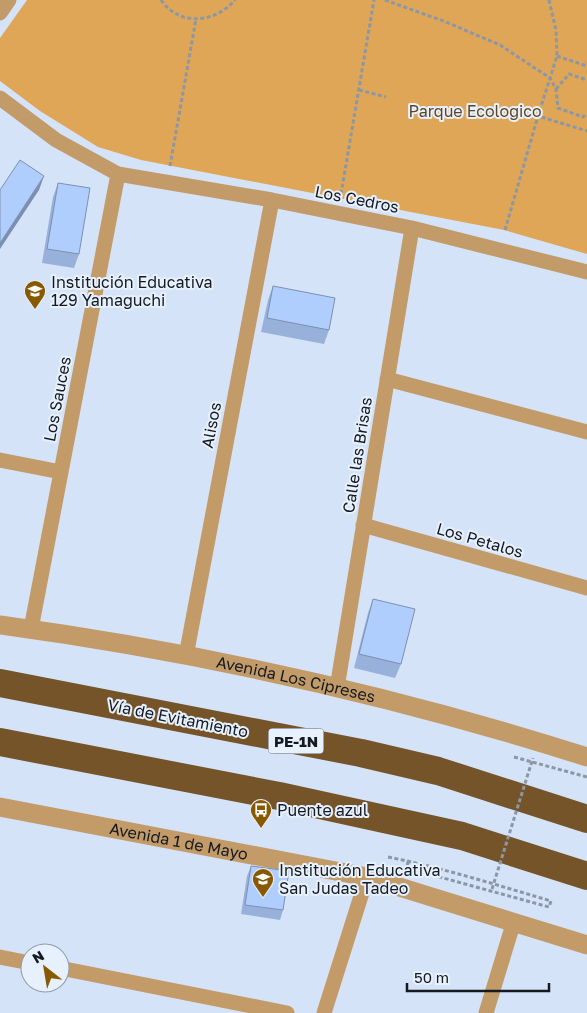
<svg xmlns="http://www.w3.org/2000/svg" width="587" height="1013" font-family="'Golos Text',sans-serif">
<rect width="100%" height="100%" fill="#d5e3f8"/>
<path fill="#dfa657" d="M 27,0 L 587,0 L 587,254 L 504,230 L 141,160 L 98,147 L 40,111 L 0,81 L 0,38 Z"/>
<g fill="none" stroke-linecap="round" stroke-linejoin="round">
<path stroke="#8c97a6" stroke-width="3" stroke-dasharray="4 2.5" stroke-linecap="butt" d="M 161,0 C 180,27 215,23 235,0
M 385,0 L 446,22 L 500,45 L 550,78 L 556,89 L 558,108 L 583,117 L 587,113
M 549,0 L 556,30 L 557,56 L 538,116 L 587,131
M 557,56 L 587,66
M 556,89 L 569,74 L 587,80
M 359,90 L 386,97
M 170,166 L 196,19
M 341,194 L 374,0
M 505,230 L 538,116
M 514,757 L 587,777
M 388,857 C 443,868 497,885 551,901 L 549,907 L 407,868 L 408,861"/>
<path stroke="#c29b68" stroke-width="15" d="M 0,13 L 9,0
M 0,98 L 56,140 L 118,174 L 272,200 L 412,228 L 587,272
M 387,379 L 587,432
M 0,460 L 61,472
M 363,525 L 587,588
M 31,629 L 118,174
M 186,656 L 272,200
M 337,688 L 412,228
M 0,957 L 30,963
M 60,968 L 287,1013
M 324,1013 L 367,877
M 486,1013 L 514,921"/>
<g stroke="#c29b68" stroke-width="19">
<path id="s1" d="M 0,625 C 199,652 396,696 587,757"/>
<path id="s2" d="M 0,807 L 367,877 L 587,945"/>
</g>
<path stroke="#745428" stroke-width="28" d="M 0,683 L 361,753 L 438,771 L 587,819
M 0,742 L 279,796 L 462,836 L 587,876"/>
<path stroke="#8c97a6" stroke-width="3" stroke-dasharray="4 2.5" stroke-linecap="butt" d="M 492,889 L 533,758"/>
</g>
<path fill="#97b1da" d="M 58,183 L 79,254 L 74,268 L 42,263 L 53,197 Z
M 273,286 L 329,330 L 324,344 L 261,332 L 268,300 Z
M 373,599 L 401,664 L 395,678 L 354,668 L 368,613 Z
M 251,866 L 283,910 L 280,920 L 241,914 L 247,876 Z"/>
<path fill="#7b90b1" d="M 44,176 L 39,190 L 0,249 L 0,243 Z"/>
<path fill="#b0cefd" stroke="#7b90b1" d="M 20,160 L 44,176 L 0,243 L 0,190 Z
M 58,183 L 90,188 L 79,254 L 47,249 Z
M 273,286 L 335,298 L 329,330 L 267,318 Z
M 373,599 L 415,609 L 401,664 L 359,654 Z
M 251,866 L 289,871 L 283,910 L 245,905 Z"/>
<defs>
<g id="school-pin" transform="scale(1.125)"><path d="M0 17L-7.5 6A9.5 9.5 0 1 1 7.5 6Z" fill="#895900" stroke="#e7f0fd"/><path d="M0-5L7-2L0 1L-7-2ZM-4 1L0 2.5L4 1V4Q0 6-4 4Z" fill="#fff"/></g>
<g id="bus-pin" transform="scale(1.125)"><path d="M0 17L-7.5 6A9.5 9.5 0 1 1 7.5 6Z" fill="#895900" stroke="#e7f0fd"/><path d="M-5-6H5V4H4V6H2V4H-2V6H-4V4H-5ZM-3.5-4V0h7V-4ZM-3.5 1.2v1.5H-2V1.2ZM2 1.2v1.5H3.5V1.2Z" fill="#fff"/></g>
</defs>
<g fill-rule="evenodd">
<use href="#school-pin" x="35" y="291"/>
<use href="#bus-pin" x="261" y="810"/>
<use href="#school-pin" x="263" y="879"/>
</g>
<g text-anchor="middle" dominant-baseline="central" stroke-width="4" stroke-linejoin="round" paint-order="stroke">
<rect fill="#e7f0fd" stroke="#545a63" stroke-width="1" x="268.5" y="728.5" width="55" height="25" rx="4"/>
<g font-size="15" font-weight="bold" fill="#151a21">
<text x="296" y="741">PE-1N</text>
</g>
<g font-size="16" fill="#5f4523" stroke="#e7f0fd">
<text x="475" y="111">Parque Ecologico</text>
</g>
<g font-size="16" fill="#151a21" stroke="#e7f0fd">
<text transform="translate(357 199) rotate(11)">Los Cedros</text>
<text transform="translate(57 399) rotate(-79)">Los Sauces</text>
<text transform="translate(211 425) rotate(-79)">Alisos</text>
<text transform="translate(357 455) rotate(-81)">Calle las Brisas</text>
<text transform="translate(480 540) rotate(16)">Los Petalos</text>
<text stroke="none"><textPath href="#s1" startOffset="301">Avenida Los Cipreses</textPath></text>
<text transform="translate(178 718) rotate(11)">Vía de Evitamiento</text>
<text stroke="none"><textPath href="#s2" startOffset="182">Avenida 1 de Mayo</textPath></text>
</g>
<g font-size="16" fill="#151a21" stroke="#e7f0fd" text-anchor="start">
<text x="51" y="282">Institución Educativa<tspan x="51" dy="18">129 Yamaguchi</tspan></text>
<text x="277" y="810">Puente azul</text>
<text x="279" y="870">Institución Educativa<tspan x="279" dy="18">San Judas Tadeo</tspan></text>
</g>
</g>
<g transform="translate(45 968) rotate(329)"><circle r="24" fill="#e7f0fd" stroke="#939aa5"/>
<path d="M0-4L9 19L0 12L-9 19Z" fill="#895900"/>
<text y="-8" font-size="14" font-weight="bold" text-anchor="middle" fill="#151a21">N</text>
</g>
<path d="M407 983v8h142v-8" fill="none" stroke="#151a21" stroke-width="2.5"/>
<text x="414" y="983" font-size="15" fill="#151a21" stroke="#e7f0fd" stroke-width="4" paint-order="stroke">50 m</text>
</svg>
